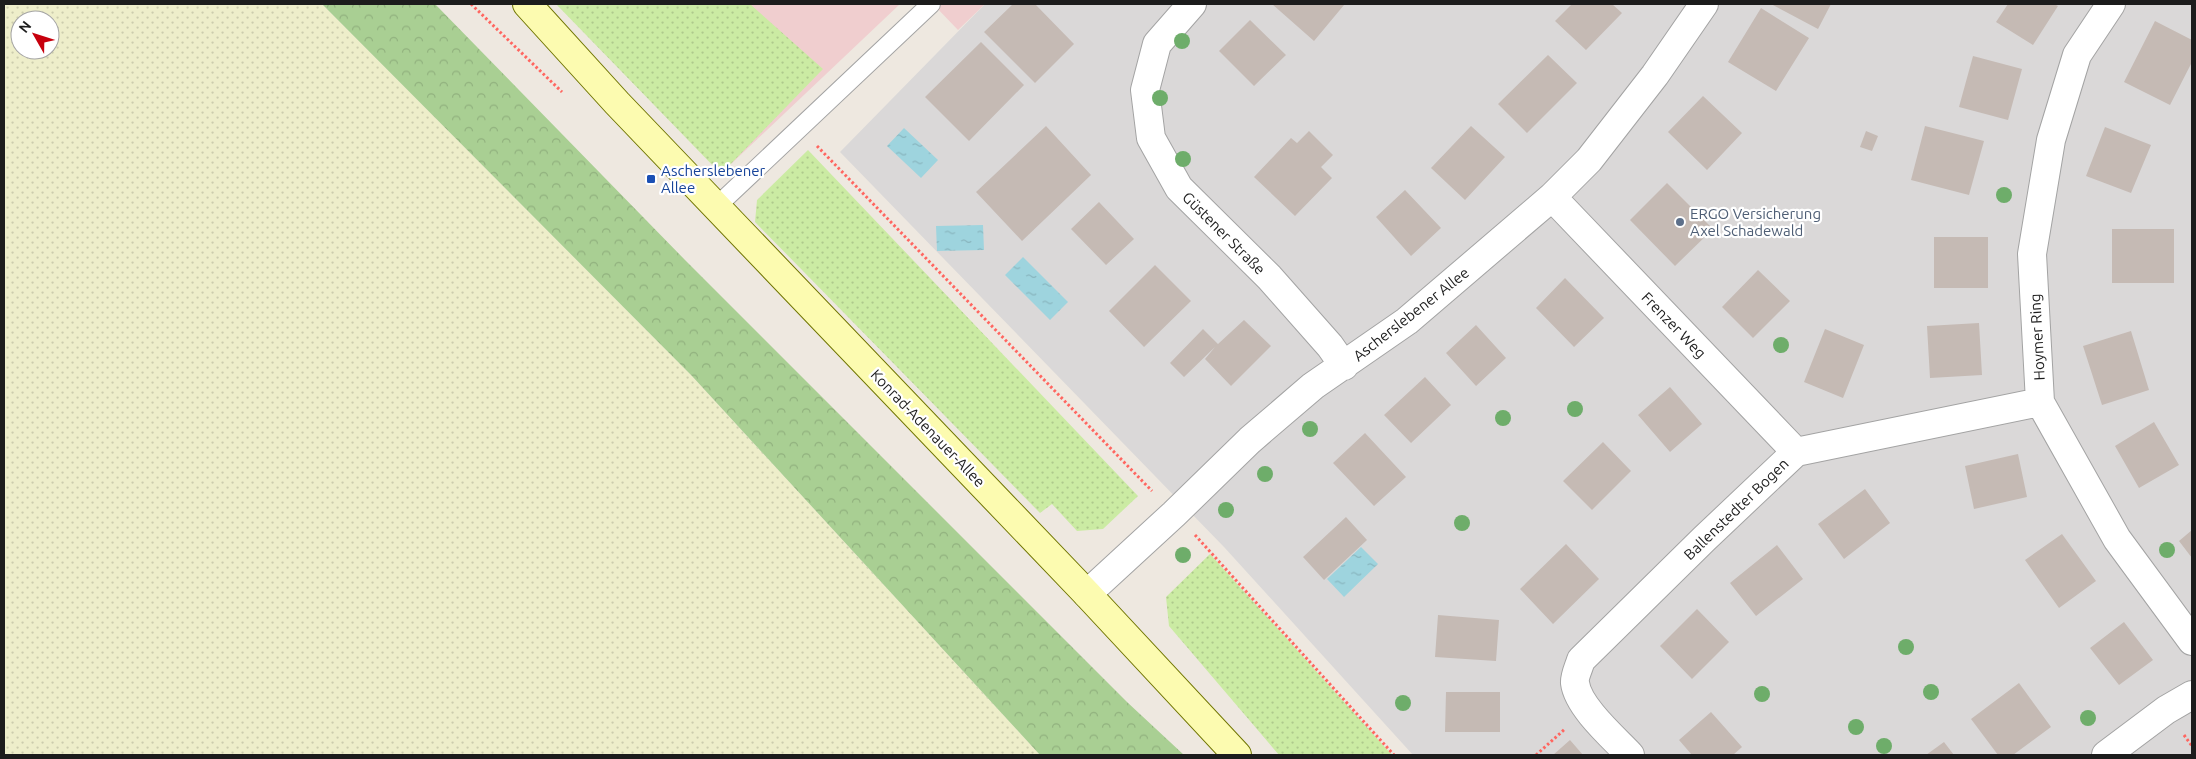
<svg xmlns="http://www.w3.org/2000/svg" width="2196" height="759" font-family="Ubuntu,sans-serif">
<defs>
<pattern id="farmland-dots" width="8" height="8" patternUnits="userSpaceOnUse" patternTransform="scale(1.25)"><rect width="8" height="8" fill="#eeeeca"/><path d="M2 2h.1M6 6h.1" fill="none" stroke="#ccccad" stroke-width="1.8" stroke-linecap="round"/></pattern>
<pattern id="grass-dots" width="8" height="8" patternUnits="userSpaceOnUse" patternTransform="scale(1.25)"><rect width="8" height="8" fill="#cbeba3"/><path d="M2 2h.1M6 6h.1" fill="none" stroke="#aec98c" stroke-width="1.8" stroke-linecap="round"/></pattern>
<pattern id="forest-crowns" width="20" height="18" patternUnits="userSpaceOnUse" patternTransform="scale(1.25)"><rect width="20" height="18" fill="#a9cf93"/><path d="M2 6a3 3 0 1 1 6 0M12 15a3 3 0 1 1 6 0" fill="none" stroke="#91b17e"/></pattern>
<pattern id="water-ripples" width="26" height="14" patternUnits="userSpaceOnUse" patternTransform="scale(1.25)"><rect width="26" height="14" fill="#9ed4de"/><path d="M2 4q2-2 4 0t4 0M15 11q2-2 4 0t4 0" fill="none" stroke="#88b5be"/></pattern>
</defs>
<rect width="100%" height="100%" fill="#eee8e0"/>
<path fill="#dad8d8" d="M 985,4 L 2192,4 L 2192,755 L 1413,755 L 1224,547 L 840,152 Z"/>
<path fill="#f0cecf" d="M 583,4 L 900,4 L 730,165 Z
M 933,4 L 985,4 L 958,30 Z"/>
<path fill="url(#farmland-dots)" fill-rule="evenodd" d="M 4,4 L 322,4 L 692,376 L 1040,755 L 4,755 ZM 20,20 L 50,20 L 50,50 L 20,50 Z"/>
<path fill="url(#grass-dots)" d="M 556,4 L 750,4 L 823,69 L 721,174 Z
M 808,150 L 1138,496 L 1103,529 L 1077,531 L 1052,504 L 1040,513 L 755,222 L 757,200 Z
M 1210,554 L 1392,755 L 1279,755 L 1169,626 L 1166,597 Z"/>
<path fill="url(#forest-crowns)" d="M 322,4 L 435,4 L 685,260 L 1127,702 L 1184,755 L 1040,755 L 692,376 Z"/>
<path fill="url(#water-ripples)" d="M 904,128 L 938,160 L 921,178 L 887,146 Z
M 983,225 L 984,250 L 937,251 L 936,226 Z
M 1023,257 L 1068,302 L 1050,320 L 1005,275 Z
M 1361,547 L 1378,564 L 1344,597 L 1327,579 Z"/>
<path fill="#c5bab4" d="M 1013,4 L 1035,4 L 1074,44 L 1035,83 L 984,32 Z
M 1272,4 L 1342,4 L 1344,5 L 1314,41 Z
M 1572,4 L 1612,4 L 1622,13 L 1586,50 L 1555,21 Z
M 1771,4 L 1831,4 L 1818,29 Z
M 2008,4 L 2054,4 L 2058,6 L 2033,45 L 1996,22 Z
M 1761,8 L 1809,38 L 1776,91 L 1728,62 Z
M 1250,20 L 1286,55 L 1254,86 L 1219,51 Z
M 2155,21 L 2192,40 L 2192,62 L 2170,105 L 2124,82 Z
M 981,42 L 1024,85 L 969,141 L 925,97 Z
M 1548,55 L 1577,83 L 1527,133 L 1498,104 Z
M 1973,56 L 2022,69 L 2008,120 L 1959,107 Z
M 1703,96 L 1742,133 L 1707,170 L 1668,132 Z
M 1046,126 L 1091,175 L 1022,241 L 976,192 Z
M 1471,126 L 1505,157 L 1465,200 L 1431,168 Z
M 1925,126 L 1984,141 L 1969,195 L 1911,180 Z
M 2105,127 L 2151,145 L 2131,193 L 2086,176 Z
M 1309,131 L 1333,155 L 1321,167 L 1332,178 L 1295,216 L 1254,177 L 1291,138 L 1297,143 Z
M 1866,131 L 1878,136 L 1872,151 L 1860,147 Z
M 1667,183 L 1713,229 L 1675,266 L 1630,220 Z
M 1405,190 L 1441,228 L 1411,256 L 1376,217 Z
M 1099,202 L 1134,239 L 1106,265 L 1071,229 Z
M 2112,229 L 2174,229 L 2174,283 L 2112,283 Z
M 1934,237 L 1988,237 L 1988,288 L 1934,288 Z
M 1155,265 L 1191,301 L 1144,347 L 1109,311 Z
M 1758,270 L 1790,301 L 1753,338 L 1722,307 Z
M 1565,278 L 1604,318 L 1574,347 L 1536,308 Z
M 1244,320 L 1271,346 L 1231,386 L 1205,359 L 1215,347 L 1184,377 L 1170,363 L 1203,329 L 1218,344 Z
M 1979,323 L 1982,375 L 1930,378 L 1927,326 Z
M 1476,325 L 1506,358 L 1476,386 L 1446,353 Z
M 1825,329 L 1864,345 L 1843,398 L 1804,382 Z
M 2131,331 L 2149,390 L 2102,405 L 2083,346 Z
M 1425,377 L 1451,405 L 1411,443 L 1384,415 Z
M 1670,387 L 1702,424 L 1670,452 L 1638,415 Z
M 2154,422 L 2179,465 L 2139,488 L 2115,446 Z
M 1365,433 L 1406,477 L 1374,506 L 1333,463 Z
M 1603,442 L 1631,471 L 1592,510 L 1563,481 Z
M 2018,454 L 2027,497 L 1974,509 L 1965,466 Z
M 1865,489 L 1890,523 L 1844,559 L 1818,524 Z
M 1346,517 L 1367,540 L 1324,580 L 1303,557 Z
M 2192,530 L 2192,558 L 2179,541 Z
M 2062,534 L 2096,581 L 2059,608 L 2025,560 Z
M 1566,544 L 1599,579 L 1553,624 L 1520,589 Z
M 1777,545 L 1803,579 L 1756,616 L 1730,583 Z
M 1697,609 L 1729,642 L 1692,679 L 1660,646 Z
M 1438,615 L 1499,620 L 1496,661 L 1435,657 Z
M 2124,622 L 2153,660 L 2119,685 L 2090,648 Z
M 2019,683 L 2051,727 L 2013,755 L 1998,755 L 1971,719 Z
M 1446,692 L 1500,692 L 1500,732 L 1445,732 Z
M 1711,712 L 1742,747 L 1733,755 L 1692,755 L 1679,740 Z
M 1570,740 L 1583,755 L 1553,755 Z
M 1944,742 L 1954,755 L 1926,755 Z"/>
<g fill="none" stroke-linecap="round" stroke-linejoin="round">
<g stroke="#a3a3a3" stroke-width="20">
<path id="lane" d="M 717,206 L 931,4"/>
</g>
<g stroke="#a3a3a3" stroke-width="30">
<path id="street" d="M 1192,4 L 1157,44 L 1145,90 L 1151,138 L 1179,188 L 1269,277 L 1330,346 L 1344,366
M 2111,4 L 2077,55 L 2051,140 L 2032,254 L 2040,402 L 2117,539 L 2192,641
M 1552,197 L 1796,452
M 1087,594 L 1174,514 L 1250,440 L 1313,386 L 1407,321 L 1552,197 L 1589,160 L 1655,75 L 1704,4
M 1630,755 C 1614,738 1578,707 1575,683 C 1574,677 1579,667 1581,660 L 1704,539 L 1796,452 L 2040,402
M 2106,755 L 2166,710 L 2192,695"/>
</g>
<g stroke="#707500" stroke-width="30">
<path id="secondary" d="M 527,4 L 617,103 L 1087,594 L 1237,755"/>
</g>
<path stroke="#ff6660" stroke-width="3" stroke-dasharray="2.5 2.5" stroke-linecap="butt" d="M 471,4 L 562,92
M 817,146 L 1152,491
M 1195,535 L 1394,755
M 2184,735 L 2192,746
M 1536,755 L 1565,729"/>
<use href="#lane" stroke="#fff" stroke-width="18"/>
<use href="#street" stroke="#fff" stroke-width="28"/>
<use href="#secondary" stroke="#fcfbb0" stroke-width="28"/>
</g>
<g fill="#6ead6a">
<circle cx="1182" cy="41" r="8"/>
<circle cx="1160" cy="98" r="8"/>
<circle cx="1183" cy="159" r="8"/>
<circle cx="2004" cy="195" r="8"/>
<circle cx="1781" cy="345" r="8"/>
<circle cx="1575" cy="409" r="8"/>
<circle cx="1503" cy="418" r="8"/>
<circle cx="1310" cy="429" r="8"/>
<circle cx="1265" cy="474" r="8"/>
<circle cx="1226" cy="510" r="8"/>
<circle cx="1462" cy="523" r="8"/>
<circle cx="2167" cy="550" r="8"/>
<circle cx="1183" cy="555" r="8"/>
<circle cx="1906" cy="647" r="8"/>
<circle cx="1931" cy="692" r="8"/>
<circle cx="1762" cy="694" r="8"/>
<circle cx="1403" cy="703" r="8"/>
<circle cx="2088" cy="718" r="8"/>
<circle cx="1856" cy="727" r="8"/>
<circle cx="1884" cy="746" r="8"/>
</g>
<rect fill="#1a4fb4" stroke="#fff" stroke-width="2" x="646" y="174" width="10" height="10" rx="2.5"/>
<circle fill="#5c6f8a" stroke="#fff" stroke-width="2" cx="1680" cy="222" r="5"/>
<g text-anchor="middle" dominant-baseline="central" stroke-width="4.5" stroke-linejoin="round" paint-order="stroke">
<g font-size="15" fill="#164399" stroke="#fff" text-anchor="start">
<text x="661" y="170">Ascherslebener<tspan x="661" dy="17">Allee</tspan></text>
</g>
<g font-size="15" fill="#4e5e75" stroke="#fff" text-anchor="start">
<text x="1690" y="213">ERGO Versicherung<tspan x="1690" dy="17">Axel Schadewald</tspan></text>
</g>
<g font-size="15" fill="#1c1c1c" stroke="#fff">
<text transform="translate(1224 233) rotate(45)">Güstener Straße</text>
<text transform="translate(1411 314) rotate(-38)">Ascherslebener Allee</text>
<text transform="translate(1674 325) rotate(46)">Frenzer Weg</text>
<text transform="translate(2037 337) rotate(-93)">Hoymer Ring</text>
<text transform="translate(928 428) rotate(46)">Konrad-Adenauer-Allee</text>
<text transform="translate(1736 509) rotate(-44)">Ballenstedter Bogen</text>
</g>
</g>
<rect width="2196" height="759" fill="none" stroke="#1c1c1c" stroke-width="10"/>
<g transform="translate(35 35) rotate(309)"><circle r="24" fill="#ffffff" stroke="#a4a4a4"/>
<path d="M0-4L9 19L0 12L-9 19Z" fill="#c7000d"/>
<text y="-8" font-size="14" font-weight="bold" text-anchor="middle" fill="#1c1c1c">N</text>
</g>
</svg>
